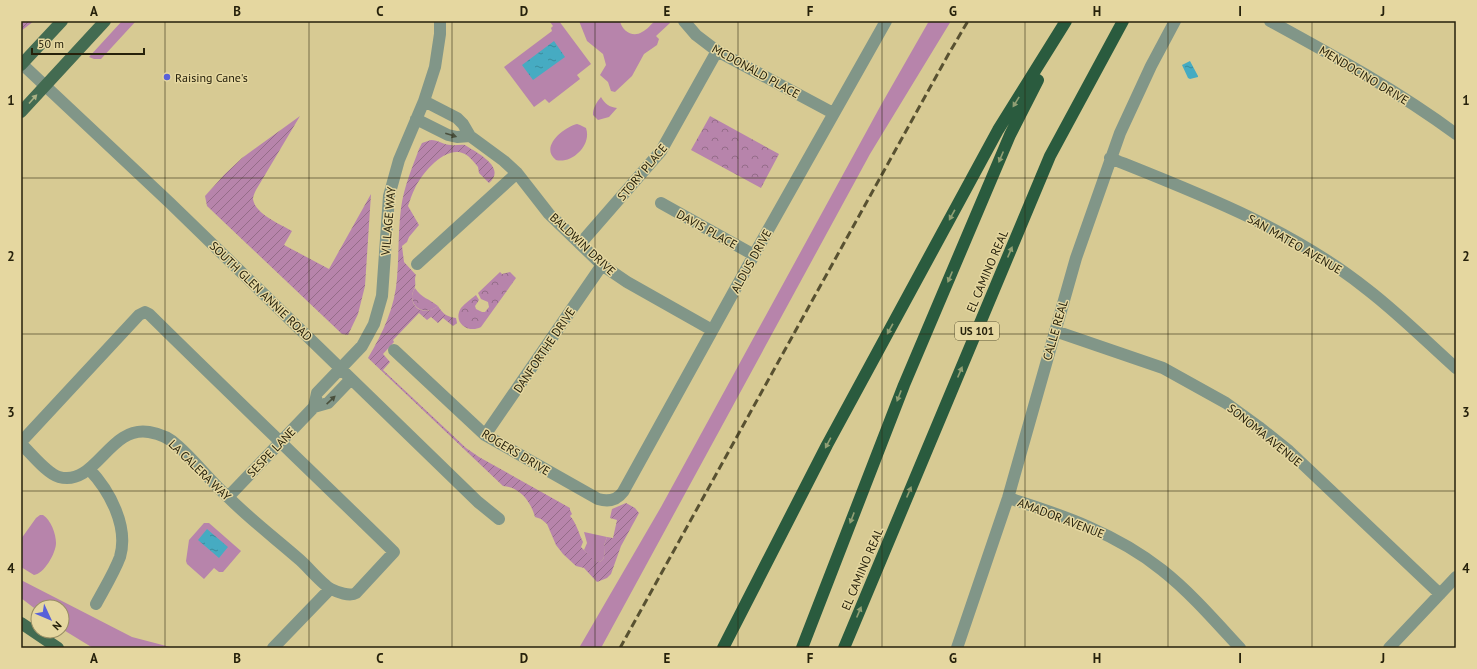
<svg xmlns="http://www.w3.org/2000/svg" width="1477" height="669" font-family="'PT Sans',sans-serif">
<defs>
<pattern id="park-crowns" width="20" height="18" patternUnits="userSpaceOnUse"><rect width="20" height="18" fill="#b784ab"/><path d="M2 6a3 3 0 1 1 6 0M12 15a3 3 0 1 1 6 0" fill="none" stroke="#956c89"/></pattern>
<pattern id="garden-furrows" width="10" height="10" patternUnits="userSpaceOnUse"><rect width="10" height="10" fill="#b784ab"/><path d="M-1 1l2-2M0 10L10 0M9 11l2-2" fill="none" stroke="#956c89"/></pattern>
<pattern id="water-ripples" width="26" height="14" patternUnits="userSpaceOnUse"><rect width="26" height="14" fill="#46abc2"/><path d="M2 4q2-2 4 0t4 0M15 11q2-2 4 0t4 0" fill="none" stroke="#3a8b9c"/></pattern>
</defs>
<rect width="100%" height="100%" fill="#d7ca93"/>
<path fill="#b784ab" d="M 122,21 L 136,21 L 101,59 L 94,59 L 89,57 Z
M 551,21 L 559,21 L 591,64 L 577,75 L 580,79 L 549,103 L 545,99 L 534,107 L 504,67 L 552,31 L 551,28 L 553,26 L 550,22 Z
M 579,21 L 620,21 C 622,31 633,38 642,32 C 647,30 651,24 655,21 L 669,21 L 670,23 L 656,36 L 659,39 L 657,45 L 644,54 L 632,76 L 615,92 L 611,91 L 608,82 L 600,75 L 606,65 L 603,54 L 587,41 Z
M 929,21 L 951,21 L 870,154 L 601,648 L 579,648 L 661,507 L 881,105 Z
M 601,97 C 605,104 609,107 617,108 L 609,117 L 598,120 L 593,115 C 593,108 596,103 601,97 Z
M 577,124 L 580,125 L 586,128 C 592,145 572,164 556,160 C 539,147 564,127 577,124 Z
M 40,515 L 43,515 C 51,520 56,534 56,543 C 56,553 44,574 34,575 L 21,567 L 21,539 L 36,518 Z
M 204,523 L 209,523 L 241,551 L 223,572 L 219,572 L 214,568 L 204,579 L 187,564 L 186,561 L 189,540 Z
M 584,532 L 607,537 C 606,540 604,544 604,547 C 604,553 606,558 600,562 L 593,560 L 584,550 L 587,543 Z
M 21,580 L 132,637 L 174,648 L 93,648 L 62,629 L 62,607 L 38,607 L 38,611 L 21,598 Z"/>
<path fill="url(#park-crowns)" d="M 710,116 L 779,154 L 761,188 L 691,150 Z
M 500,272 L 502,274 L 510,272 L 516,278 L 481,327 C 468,334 452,322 461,308 C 465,303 471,299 476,295 L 479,300 L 475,306 L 476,309 L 482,312 L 485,312 L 489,307 L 488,302 L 481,299 L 478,293 Z
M 415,288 C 421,298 430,299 438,306 C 422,319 405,302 415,288 Z"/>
<path fill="url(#garden-furrows)" d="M 21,21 L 34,21 L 21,31 Z
M 300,116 L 256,190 C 255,192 253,196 253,199 C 255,214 280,224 292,231 L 284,245 L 329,269 L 371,194 L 365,286 L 358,314 L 348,335 L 342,334 L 207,206 L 205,196 L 224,175 L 242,158 Z
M 431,140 C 438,140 444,145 451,145 C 456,146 460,144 465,145 C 477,153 507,167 489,183 L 479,173 L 478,167 C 474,162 470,157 465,154 C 446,144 422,173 415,188 C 412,194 410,200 408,206 L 419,225 L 409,237 L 407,242 L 402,246 L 404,262 L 416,275 C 414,279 416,282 415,287 C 414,290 412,293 412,296 C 412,311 427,315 438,306 C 443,314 447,317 456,318 L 457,323 L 453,326 L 443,318 L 438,323 L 431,317 L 427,320 L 419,313 L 393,340 L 394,342 L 383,354 L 390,362 L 383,370 L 466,448 L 479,457 L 570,508 L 570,510 L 572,514 L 570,516 C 576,522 579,534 583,542 L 581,547 L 594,560 L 600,562 C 606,558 604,553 604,547 C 604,544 606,540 607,537 L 613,538 L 617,520 L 610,518 L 612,509 L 626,503 L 635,508 L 639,513 L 621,546 L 611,574 L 607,578 L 597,582 L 584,568 L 576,566 L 563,554 L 556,545 L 547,524 L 541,519 L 535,517 C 531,502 520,487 503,486 L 368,358 C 383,333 395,307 397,278 C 399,255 398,231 401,208 C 404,187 412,168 419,149 L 422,143 Z"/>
<path fill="url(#water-ripples)" d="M 554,41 L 565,57 L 533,80 L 522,65 Z
M 1190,61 L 1198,76 L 1198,77 L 1190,79 L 1188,78 L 1182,65 Z
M 207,529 L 228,547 L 219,558 L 198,540 Z"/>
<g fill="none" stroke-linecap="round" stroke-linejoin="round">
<path stroke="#819688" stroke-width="12" d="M 684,21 L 696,35 L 717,51 L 833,113
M 1270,21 C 1334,56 1398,91 1456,134
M 22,64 L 170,203 L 478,502 L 499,519
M 416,119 L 448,135 L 457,137 L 470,136 L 463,124 L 457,118 L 424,101
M 470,136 L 504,161 L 517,173 L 549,214 L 602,265 L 627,282 L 712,330
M 1110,158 C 1200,194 1292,229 1368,290 C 1399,314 1427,342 1456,368
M 661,203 L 754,255
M 580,244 L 661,151 L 717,51
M 417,264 L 517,173
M 1055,331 L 1163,368 L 1226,403 L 1259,427 L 1289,451 L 1440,594
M 394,350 L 485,435 L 598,499 C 608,502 617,500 623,492 L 754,255 L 886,21
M 351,379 L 328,403 L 314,407 L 317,393 L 362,346 L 374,324 L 382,296 L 389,196 L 399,160 L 424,101 L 435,67 L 440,34 L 440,21
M 485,435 L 602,265
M 21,442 L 139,315 L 145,312 L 149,314 C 230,394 312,472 393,551 L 394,552 L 356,593 C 350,597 337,592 331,589 C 323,585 308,567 300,560 C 276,539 251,520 229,498 C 211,482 196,462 178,446 C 170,438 161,434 149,432 C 109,425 96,487 59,477 C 47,474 31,453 21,444
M 89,469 C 109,490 129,526 120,557 C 114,573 104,589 96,604
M 228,497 L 314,407
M 1008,498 C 1063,515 1117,534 1162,570 C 1191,593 1215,621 1240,648
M 273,648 L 330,589
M 957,648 L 1008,498 L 1076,258 L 1120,133 L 1151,66 L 1175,21
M 1389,648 L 1456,577"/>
<path stroke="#436b51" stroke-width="12" d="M 21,65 L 62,21
M 21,112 L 105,21
M 21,623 L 58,648"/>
<path stroke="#2a5b3e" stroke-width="12" d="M 723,648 L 827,445 L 998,130 L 1066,21
M 802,648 L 904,385 L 1010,135 L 1038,80
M 844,648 L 1050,156 L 1123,21"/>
<path stroke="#585131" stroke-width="3" stroke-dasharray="8 4" stroke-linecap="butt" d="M 620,648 L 948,55 L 968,21"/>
</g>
<defs><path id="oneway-solid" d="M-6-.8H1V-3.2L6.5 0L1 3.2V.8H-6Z"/></defs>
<use fill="#acb184" href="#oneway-solid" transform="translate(33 99) rotate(-48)"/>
<g fill="#919f74">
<use href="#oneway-solid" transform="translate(1016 102) rotate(122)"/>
<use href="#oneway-solid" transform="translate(1001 157) rotate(113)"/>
<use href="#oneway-solid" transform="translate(952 215) rotate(119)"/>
<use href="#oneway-solid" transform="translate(1010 252) rotate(-67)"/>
<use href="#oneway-solid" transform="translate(950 277) rotate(113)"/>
<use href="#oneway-solid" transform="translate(890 329) rotate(119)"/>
<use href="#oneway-solid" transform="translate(960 372) rotate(-67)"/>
<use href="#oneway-solid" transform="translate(899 396) rotate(111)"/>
<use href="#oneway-solid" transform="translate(828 443) rotate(118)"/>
<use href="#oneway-solid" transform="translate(909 492) rotate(-67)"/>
<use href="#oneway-solid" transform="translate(852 518) rotate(111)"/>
<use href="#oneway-solid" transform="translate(859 612) rotate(-67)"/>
</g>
<g fill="#4a503d">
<use href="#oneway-solid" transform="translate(451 135) rotate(17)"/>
<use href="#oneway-solid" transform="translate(331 400) rotate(-43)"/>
</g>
<path fill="none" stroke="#26210b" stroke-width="1" stroke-opacity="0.55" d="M 165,21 L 165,648M 309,21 L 309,648M 452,21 L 452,648M 595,21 L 595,648M 738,21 L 738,648M 882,21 L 882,648M 1025,21 L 1025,648M 1168,21 L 1168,648M 1312,21 L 1312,648M 21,178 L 1456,178M 21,334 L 1456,334M 21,491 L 1456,491"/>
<circle fill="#5861d9" stroke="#e5d7a0" stroke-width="1.5" cx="167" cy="77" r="4"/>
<g text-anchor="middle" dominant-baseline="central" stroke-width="3" stroke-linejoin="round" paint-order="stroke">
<rect fill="#e5d7a0" stroke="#5f5838" stroke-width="1" x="955" y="322" width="44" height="18" rx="3"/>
<g font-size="11" font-weight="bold" fill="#26210b">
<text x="977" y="331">US 101</text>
</g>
<g font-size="12" fill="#26210b" stroke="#e5d7a0">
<text transform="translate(756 71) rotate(29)">MCDONALD PLACE</text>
<text transform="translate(1364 75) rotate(31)">MENDOCINO DRIVE</text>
<text transform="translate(642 172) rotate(-50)">STORY PLACE</text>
<text transform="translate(388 221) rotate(-85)">VILLAGE WAY</text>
<text transform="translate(707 229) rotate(29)">DAVIS PLACE</text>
<text transform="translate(583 244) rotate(43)">BALDWIN DRIVE</text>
<text transform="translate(1295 244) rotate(30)">SAN MATEO AVENUE</text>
<text transform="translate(751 261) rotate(-61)">ALDUS DRIVE</text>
<text transform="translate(987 271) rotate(-67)">EL CAMINO REAL</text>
<text transform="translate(261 291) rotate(44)">SOUTH GLEN ANNIE ROAD</text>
<text transform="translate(1055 330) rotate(-74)">CALLE REAL</text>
<text transform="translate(544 350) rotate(-56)">DANFORTHE DRIVE</text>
<text transform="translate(1265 435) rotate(39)">SONOMA AVENUE</text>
<text transform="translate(271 452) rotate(-46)">SESPE LANE</text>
<text transform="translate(516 452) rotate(31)">ROGERS DRIVE</text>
<text transform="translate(200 470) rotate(44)">LA CALERA WAY</text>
<text transform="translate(1061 518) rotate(21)">AMADOR AVENUE</text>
<text transform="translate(862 569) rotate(-67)">EL CAMINO REAL</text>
</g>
<g font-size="12" fill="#26210b" stroke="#e5d7a0" text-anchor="start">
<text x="175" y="77">Raising Cane's</text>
</g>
</g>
<rect width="1477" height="669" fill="none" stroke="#e5d7a0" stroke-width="44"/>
<g transform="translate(50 619) rotate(134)"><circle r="19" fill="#e5d7a0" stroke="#998e64"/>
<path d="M0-3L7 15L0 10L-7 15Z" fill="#5861d9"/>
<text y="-6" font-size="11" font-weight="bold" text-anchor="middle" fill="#26210b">N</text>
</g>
<path d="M32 48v6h112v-6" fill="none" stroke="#26210b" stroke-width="2"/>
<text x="38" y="48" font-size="12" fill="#26210b" stroke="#e5d7a0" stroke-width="3" paint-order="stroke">50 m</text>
<rect x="22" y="22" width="1433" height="625" fill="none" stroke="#26210b" stroke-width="1.5"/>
<g font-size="13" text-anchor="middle" font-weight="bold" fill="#26210b">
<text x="94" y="16">A</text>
<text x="237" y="16">B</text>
<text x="380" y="16">C</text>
<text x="524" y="16">D</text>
<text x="667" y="16">E</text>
<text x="810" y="16">F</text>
<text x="953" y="16">G</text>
<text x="1097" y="16">H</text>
<text x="1240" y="16">I</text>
<text x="1383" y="16">J</text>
<text x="11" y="105">1</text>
<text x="1466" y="105">1</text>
<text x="11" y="261">2</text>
<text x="1466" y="261">2</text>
<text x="11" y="417">3</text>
<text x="1466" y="417">3</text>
<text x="11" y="573">4</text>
<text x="1466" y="573">4</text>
<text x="94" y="663">A</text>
<text x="237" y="663">B</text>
<text x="380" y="663">C</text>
<text x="524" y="663">D</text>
<text x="667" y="663">E</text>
<text x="810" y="663">F</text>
<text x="953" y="663">G</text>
<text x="1097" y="663">H</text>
<text x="1240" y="663">I</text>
<text x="1383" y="663">J</text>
</g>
</svg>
